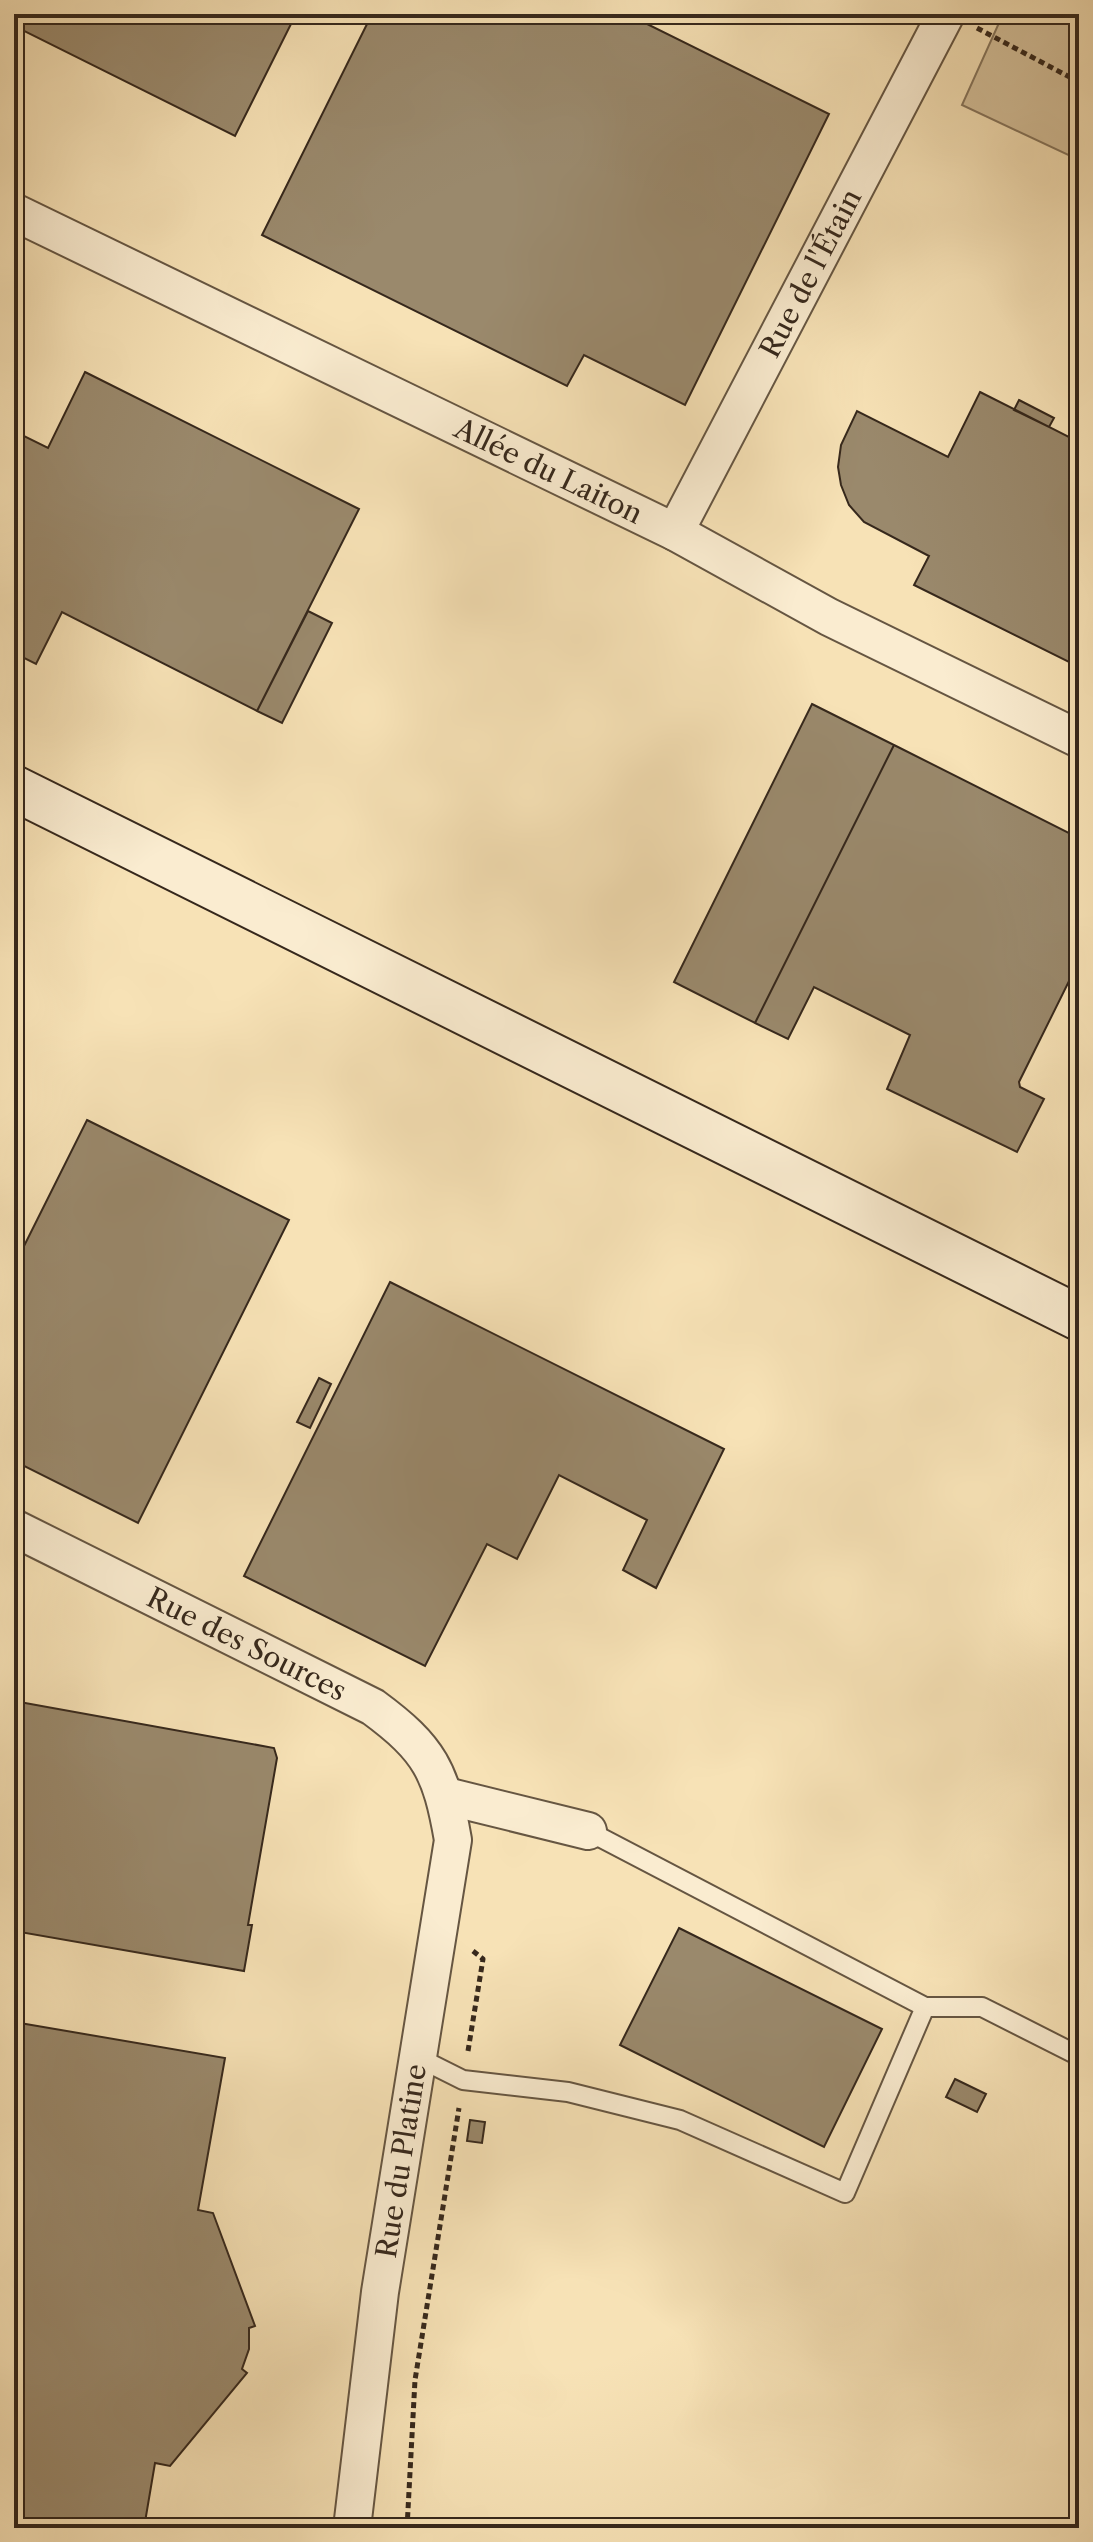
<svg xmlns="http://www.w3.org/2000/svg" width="1093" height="2542" font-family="'Libre Caslon Text',serif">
<rect width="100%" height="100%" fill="#f7e2b6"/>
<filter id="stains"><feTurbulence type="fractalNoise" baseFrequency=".0025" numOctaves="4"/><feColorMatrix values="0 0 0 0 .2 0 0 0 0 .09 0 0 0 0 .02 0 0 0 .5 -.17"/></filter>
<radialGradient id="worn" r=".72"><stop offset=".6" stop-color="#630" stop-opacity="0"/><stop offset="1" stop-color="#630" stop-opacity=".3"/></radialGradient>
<path fill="#d6c29c" stroke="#86755c" stroke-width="2" d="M 1003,14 L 1079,14 L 1079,160 L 962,105 Z"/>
<path fill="#9a896c" stroke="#36281c" stroke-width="2" d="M 14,14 L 296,14 L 235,136 L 14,26 Z
M 372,14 L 627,14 L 829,114 L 685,405 L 584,355 L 567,386 L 262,235 Z
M 85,372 L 359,509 L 257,711 L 62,612 L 36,664 L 14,653 L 14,431 L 48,448 Z
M 980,392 L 1079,442 L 1079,667 L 914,585 L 929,556 L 864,522 L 849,505 L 841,485 L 838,467 L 841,445 L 857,411 L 948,457 Z
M 1019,400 L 1054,418 L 1049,427 L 1014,410 Z
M 308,611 L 332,623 L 282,723 L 257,711 Z
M 812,704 L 894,745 L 755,1023 L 674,982 Z
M 894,745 L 1079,838 L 1079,961 L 1019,1082 L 1020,1087 L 1044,1099 L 1017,1152 L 887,1089 L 910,1035 L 814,987 L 788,1039 L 755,1023 Z
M 87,1120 L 289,1220 L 138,1523 L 14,1461 L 14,1266 Z
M 390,1282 L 724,1449 L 656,1588 L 623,1570 L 647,1520 L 559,1475 L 517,1559 L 487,1544 L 425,1666 L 244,1576 Z
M 319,1378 L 331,1384 L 310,1428 L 297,1422 Z
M 14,1701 L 274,1748 L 277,1758 L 248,1925 L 252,1925 L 244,1971 L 14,1931 Z
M 679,1928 L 882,2029 L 824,2147 L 620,2045 Z
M 14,2022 L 225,2058 L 198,2210 L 213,2213 L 255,2326 L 249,2328 L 249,2349 L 242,2369 L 247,2373 L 170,2466 L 155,2463 L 144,2528 L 14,2528 Z
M 955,2079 L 986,2094 L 977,2112 L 946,2097 Z
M 470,2120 L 485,2122 L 482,2143 L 467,2141 Z"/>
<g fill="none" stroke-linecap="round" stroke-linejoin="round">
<g stroke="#665642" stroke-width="22">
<path id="lane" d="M 588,1831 L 925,2007 L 982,2007 L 1079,2056
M 417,2057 L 463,2080 L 568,2092 L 680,2120 L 845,2193 L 925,2007"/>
</g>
<g stroke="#665642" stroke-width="40">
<g id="street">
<path id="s1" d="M 14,212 L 675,532 L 829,617 L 1079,739"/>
<path id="s2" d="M 675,532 L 946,14"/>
<path id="s3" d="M 14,1528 L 373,1707 C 430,1749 441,1771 453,1840 L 380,2292 L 352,2528"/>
<path d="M 446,1796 L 588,1831"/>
</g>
</g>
<g stroke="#36281c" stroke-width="48">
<path id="secondary" d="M 14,788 L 1079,1318"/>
</g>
<path stroke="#36281c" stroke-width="5" stroke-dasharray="6 4" stroke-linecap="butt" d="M 977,28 L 1079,82
M 468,2051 L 483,1959 L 473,1951
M 407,2528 L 415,2380 L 459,2108"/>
<use href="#lane" stroke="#faecd0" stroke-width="18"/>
<use href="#street" stroke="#faecd0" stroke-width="36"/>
<use href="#secondary" stroke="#faecd0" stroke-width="44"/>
</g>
<g text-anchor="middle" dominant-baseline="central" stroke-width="6" stroke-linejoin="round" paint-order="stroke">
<g font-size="28" fill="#36281c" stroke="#faecd0">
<text stroke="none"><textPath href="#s2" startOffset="292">Rue de l'Étain</textPath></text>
<text stroke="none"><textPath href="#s1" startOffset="594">Allée du Laiton</textPath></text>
<text stroke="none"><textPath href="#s3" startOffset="260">Rue des Sources</textPath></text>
<text transform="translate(401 2161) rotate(-81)">Rue du Platine</text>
</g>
</g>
<rect width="1093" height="2542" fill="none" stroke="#f7e2b6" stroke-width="48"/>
<rect x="16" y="16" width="1061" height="2510" fill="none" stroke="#36281c" stroke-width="4"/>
<rect x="24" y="24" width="1045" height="2494" fill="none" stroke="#36281c" stroke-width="2"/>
<rect width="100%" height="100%" filter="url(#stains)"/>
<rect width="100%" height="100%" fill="url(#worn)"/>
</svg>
